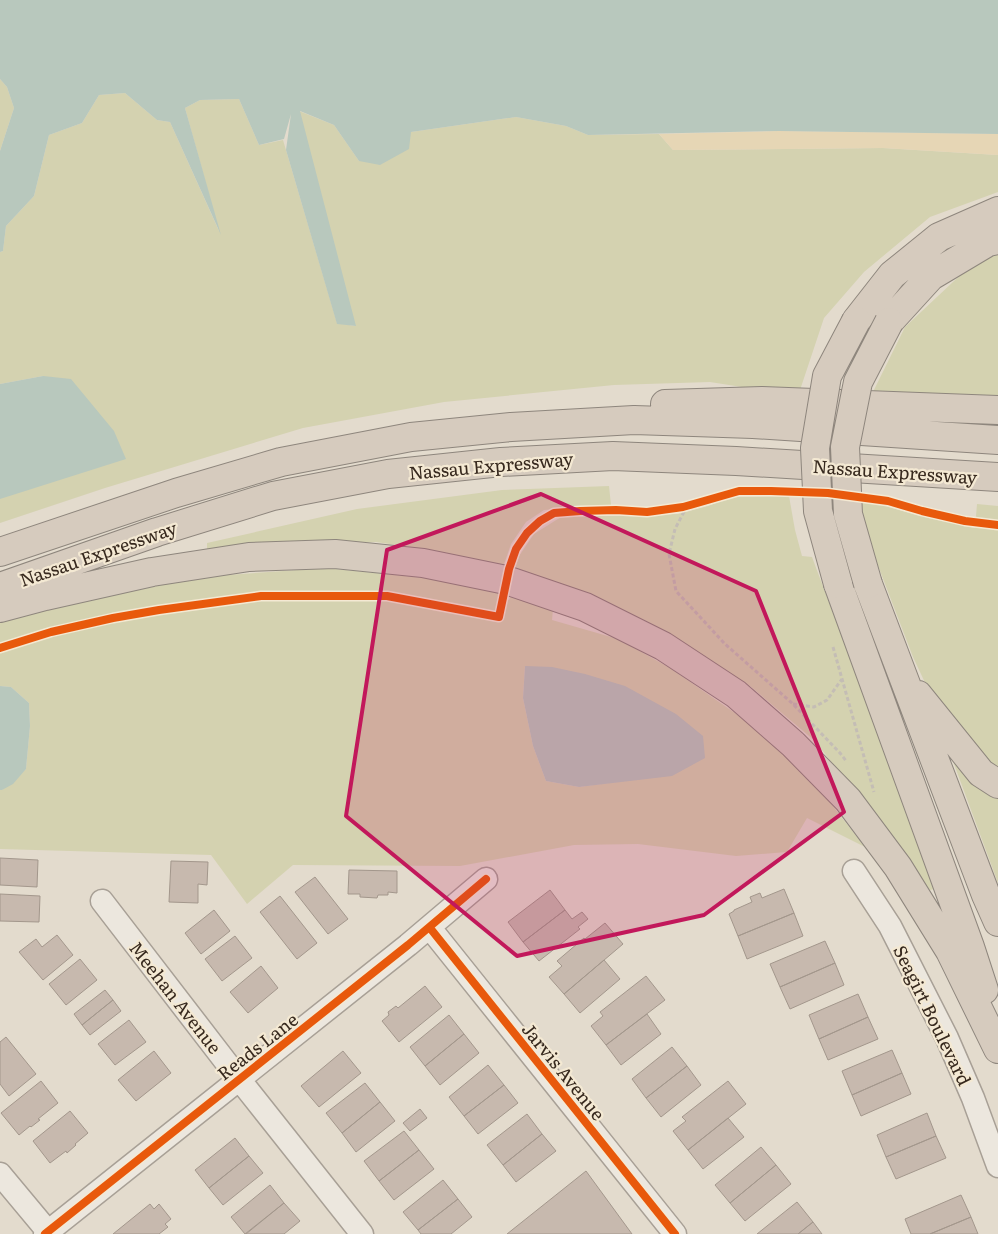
<svg xmlns="http://www.w3.org/2000/svg" width="998" height="1234" font-family="Literata,serif">
<rect width="100%" height="100%" fill="#e3dbcd"/>
<path fill="#d4d2b0" fill-rule="evenodd" d="M 0,79 L 7,87 L 14,108 L 0,151 Z
M 125,93 L 157,120 L 170,122 L 219,231 L 185,108 L 200,100 L 239,99 L 259,145 L 283,140 L 337,323 L 355,326 L 299,111 L 334,125 L 359,161 L 411,132 L 516,117 L 566,126 L 588,135 L 659,134 L 673,150 L 883,148 L 998,155 L 998,192 L 930,217 L 864,272 L 824,318 L 798,396 L 710,382 L 614,385 L 444,402 L 303,428 L 105,488 L 0,523 L 0,497 L 43,376 L 0,384 L 0,252 L 3,251 L 6,226 L 34,196 L 49,135 L 82,123 L 99,95 Z
M 998,254 L 998,405 L 871,396 L 905,327 L 970,266 Z
M 609,486 L 611,505 L 544,510 L 526,522 L 511,544 L 503,567 L 430,550 L 376,542 L 207,551 L 207,543 L 357,509 L 502,490 Z
M 789,496 L 795,530 L 802,556 L 812,557 L 900,792 L 935,889 L 930,890 L 815,741 L 750,686 L 666,633 L 514,571 L 519,556 L 534,534 L 561,517 L 678,514 L 708,506 L 732,497 Z
M 861,501 L 878,504 L 928,518 L 975,528 L 977,504 L 998,506 L 998,776 L 928,689 L 913,657 L 867,537 Z
M 326,568 L 434,579 L 501,594 L 500,599 L 509,600 L 511,596 L 553,609 L 552,620 L 618,639 L 670,668 L 761,731 L 828,800 L 865,847 L 807,818 L 787,852 L 736,856 L 638,844 L 574,845 L 460,866 L 293,865 L 247,904 L 211,855 L 0,849 L 0,790 L 2,790 L 26,769 L 30,726 L 29,703 L 11,687 L 0,686 L 0,623 L 40,611 L 199,577 ZM 525,666 L 616,782 L 579,787 L 546,781 L 533,746 L 523,698 Z
M 947,745 L 998,795 L 998,883 Z"/>
<path fill="#e6d6b5" d="M 779,131 L 998,134 L 998,155 L 883,148 L 673,150 L 659,134 Z"/>
<path fill="#b8c8bd" d="M 0,0 L 998,0 L 998,134 L 779,131 L 588,135 L 566,126 L 516,117 L 411,132 L 409,149 L 380,165 L 359,161 L 334,125 L 300,111 L 356,326 L 337,324 L 286,150 L 291,114 L 284,139 L 259,145 L 239,99 L 200,100 L 185,108 L 221,235 L 170,122 L 157,120 L 125,93 L 99,95 L 82,123 L 49,135 L 34,196 L 6,226 L 3,251 L 0,252 L 0,151 L 14,108 L 7,87 L 0,79 Z
M 43,376 L 71,379 L 114,431 L 126,459 L 0,499 L 0,384 Z
M 525,666 L 552,667 L 585,674 L 625,686 L 676,714 L 703,736 L 705,758 L 672,776 L 579,787 L 546,781 L 533,746 L 523,698 Z
M 0,686 L 11,687 L 29,703 L 30,726 L 26,769 L 13,784 L 2,790 L 0,790 Z"/>
<path fill="#c7b9ae" stroke="#a3978c" d="M 0,858 L 38,860 L 37,887 L 0,885 Z
M 171,861 L 208,862 L 207,885 L 198,884 L 198,903 L 169,902 Z
M 349,870 L 397,871 L 397,893 L 388,892 L 388,895 L 378,895 L 377,898 L 360,897 L 360,894 L 348,894 Z
M 315,877 L 348,919 L 328,934 L 295,892 Z
M 784,889 L 794,913 L 738,936 L 729,914 L 734,911 L 734,910 L 752,902 L 750,897 L 760,893 L 762,898 Z
M 550,890 L 565,910 L 523,942 L 508,922 Z
M 0,894 L 40,896 L 39,922 L 0,921 Z
M 280,896 L 317,943 L 297,959 L 260,912 Z
M 214,910 L 230,931 L 201,954 L 185,933 Z
M 565,910 L 572,919 L 582,912 L 588,919 L 578,927 L 580,929 L 539,961 L 523,942 Z
M 794,913 L 803,936 L 747,959 L 738,936 Z
M 605,923 L 623,944 L 564,994 L 549,977 L 562,966 L 557,961 L 584,938 L 585,939 Z
M 57,935 L 73,955 L 43,980 L 19,952 L 36,939 L 42,947 Z
M 235,936 L 252,958 L 222,981 L 205,959 Z
M 825,941 L 835,963 L 780,987 L 770,964 Z
M 80,959 L 97,980 L 66,1005 L 49,984 Z
M 604,960 L 620,979 L 580,1013 L 564,994 Z
M 835,963 L 844,985 L 790,1009 L 780,987 Z
M 261,966 L 278,988 L 248,1013 L 230,992 Z
M 646,976 L 665,1000 L 606,1045 L 591,1026 L 603,1016 L 600,1012 Z
M 425,986 L 442,1007 L 399,1042 L 382,1021 L 389,1015 L 388,1012 L 396,1006 L 398,1008 Z
M 105,990 L 113,1000 L 82,1025 L 74,1014 Z
M 858,994 L 868,1017 L 819,1039 L 809,1015 Z
M 113,1000 L 121,1011 L 90,1035 L 82,1025 Z
M 647,1014 L 661,1034 L 621,1065 L 606,1045 Z
M 449,1015 L 464,1034 L 425,1066 L 410,1047 Z
M 868,1017 L 878,1039 L 828,1060 L 819,1039 Z
M 129,1020 L 146,1042 L 115,1065 L 98,1044 Z
M 464,1034 L 479,1053 L 440,1085 L 425,1066 Z
M 6,1037 L 36,1074 L 9,1096 L 0,1084 L 0,1042 Z
M 672,1047 L 687,1066 L 646,1098 L 632,1079 Z
M 892,1050 L 902,1073 L 852,1095 L 842,1071 Z
M 154,1051 L 171,1073 L 136,1101 L 118,1080 Z
M 343,1051 L 361,1073 L 319,1107 L 301,1086 Z
M 488,1065 L 504,1085 L 464,1116 L 449,1097 Z
M 687,1066 L 701,1085 L 661,1117 L 646,1098 Z
M 902,1073 L 911,1094 L 861,1116 L 852,1095 Z
M 41,1081 L 58,1103 L 38,1119 L 40,1120 L 31,1127 L 30,1126 L 19,1135 L 1,1113 Z
M 728,1081 L 746,1104 L 688,1150 L 673,1131 L 686,1121 L 682,1117 Z
M 365,1083 L 380,1102 L 342,1133 L 326,1113 Z
M 504,1085 L 518,1103 L 478,1134 L 464,1116 Z
M 380,1102 L 395,1121 L 356,1152 L 342,1133 Z
M 420,1109 L 427,1118 L 410,1131 L 403,1123 Z
M 70,1111 L 88,1133 L 75,1144 L 76,1145 L 67,1153 L 66,1151 L 50,1163 L 33,1141 Z
M 927,1113 L 936,1136 L 886,1157 L 877,1135 Z
M 527,1114 L 542,1134 L 503,1165 L 487,1145 Z
M 728,1118 L 744,1137 L 703,1169 L 688,1150 Z
M 404,1131 L 419,1150 L 379,1181 L 364,1161 Z
M 542,1134 L 556,1151 L 516,1182 L 503,1165 Z
M 936,1136 L 946,1158 L 896,1179 L 886,1157 Z
M 235,1138 L 249,1156 L 209,1188 L 195,1170 Z
M 761,1147 L 776,1165 L 730,1203 L 715,1185 Z
M 419,1150 L 434,1169 L 394,1200 L 379,1181 Z
M 249,1156 L 263,1173 L 223,1205 L 209,1188 Z
M 776,1165 L 791,1184 L 745,1221 L 730,1203 Z
M 586,1171 L 632,1234 L 507,1234 Z
M 443,1180 L 458,1199 L 418,1230 L 403,1212 Z
M 270,1185 L 284,1203 L 245,1234 L 231,1217 Z
M 961,1195 L 971,1217 L 930,1234 L 911,1234 L 905,1219 Z
M 458,1199 L 472,1217 L 451,1234 L 421,1234 L 418,1230 Z
M 797,1202 L 813,1222 L 798,1234 L 757,1234 Z
M 284,1203 L 300,1221 L 284,1234 L 246,1234 Z
M 150,1204 L 154,1209 L 159,1204 L 171,1219 L 165,1224 L 168,1227 L 159,1234 L 113,1234 Z
M 971,1217 L 978,1234 L 930,1234 Z
M 813,1222 L 822,1234 L 798,1234 Z"/>
<g fill="none" stroke-linecap="round" stroke-linejoin="round">
<g stroke="#a8a096" stroke-width="25">
<path id="street" d="M 854,871 L 890,926 L 947,1038 L 973,1098 L 998,1166
M 102,901 L 239,1079 L 362,1234
M 430,928 L 675,1234
M 0,1174 L 50,1234
M 45,1234 L 408,945 L 486,879"/>
</g>
<g stroke="#8e867d" stroke-width="30">
<path id="highway" d="M 856,321 L 892,275 L 939,237 L 998,211
M 889,322 L 931,276 L 988,242 L 998,240
M 665,404 L 762,401 L 998,410
M 0,552 L 176,493 L 281,462 L 411,437 L 511,427 L 634,420 L 753,424 L 998,440
M 838,584 L 970,947 L 984,990
M 868,584 L 986,895 L 998,922
M 0,587 L 157,532 L 273,496 L 388,474 L 501,462 L 613,456 L 736,461 L 998,477
M 0,608 L 45,596 L 152,572 L 249,557 L 335,554 L 423,563 L 506,580 L 585,607 L 663,646 L 736,694 L 793,744 L 848,800 L 898,867 L 950,951 L 998,1049
M 918,695 L 981,773 L 998,784"/>
</g>
<path stroke="#c4bdb5" stroke-width="3" stroke-dasharray="4 2.5" stroke-linecap="butt" d="M 687,506 L 675,529 L 669,554 L 676,591 L 725,644 L 793,704 L 840,753 L 847,762
M 833,647 L 874,792
M 793,704 L 814,707 L 827,700 L 842,679"/>
<use href="#street" stroke="#ece7de" stroke-width="22"/>
<use href="#highway" stroke="#d6cbbe" stroke-width="28"/>
<g stroke="#8e867d" stroke-width="30" stroke-linecap="butt">
<path id="highway-bridge" d="M 838,584 L 818,511 L 815,448 L 827,376 L 856,321
M 868,584 L 848,514 L 845,447 L 858,382 L 889,322"/>
</g>
<use href="#highway-bridge" stroke="#d6cbbe" stroke-width="28"/>
<g stroke="#f4e9d3" stroke-width="11">
<path id="cycleway" d="M 0,648 L 51,632 L 113,618 L 159,610 L 261,596 L 387,596 L 499,617 L 509,569 L 516,549 L 527,533 L 540,521 L 554,513 L 580,511 L 616,510 L 647,512 L 683,507 L 739,491 L 771,491 L 828,493 L 888,501 L 922,511 L 965,521 L 998,525
M 430,928 L 675,1234
M 45,1234 L 408,945 L 486,879"/>
</g>
<use href="#cycleway" stroke="#e8590c" stroke-width="8"/>
</g>
<path fill="#c2185b" fill-opacity="0.2" stroke="#c2185b" stroke-width="4" stroke-linejoin="round" d="M 541,494 L 756,591 L 844,812 L 704,915 L 517,956 L 346,816 L 387,550 Z"/>
<g text-anchor="middle" dominant-baseline="central" stroke-width="4.5" stroke-linejoin="round" paint-order="stroke">
<g font-size="18" fill="#37291e" stroke="#f4e9d3">
<text transform="translate(491 465) rotate(-5)">Nassau Expressway</text>
<text transform="translate(895 471) rotate(4)">Nassau Expressway</text>
<text transform="translate(98 553) rotate(-19)">Nassau Expressway</text>
<text transform="translate(176 997) rotate(52)">Meehan Avenue</text>
<text transform="translate(933 1015) rotate(64)">Seagirt Boulevard</text>
<text transform="translate(257 1046) rotate(-38)">Reads Lane</text>
<text transform="translate(564 1071) rotate(51)">Jarvis Avenue</text>
</g>
</g>
</svg>
